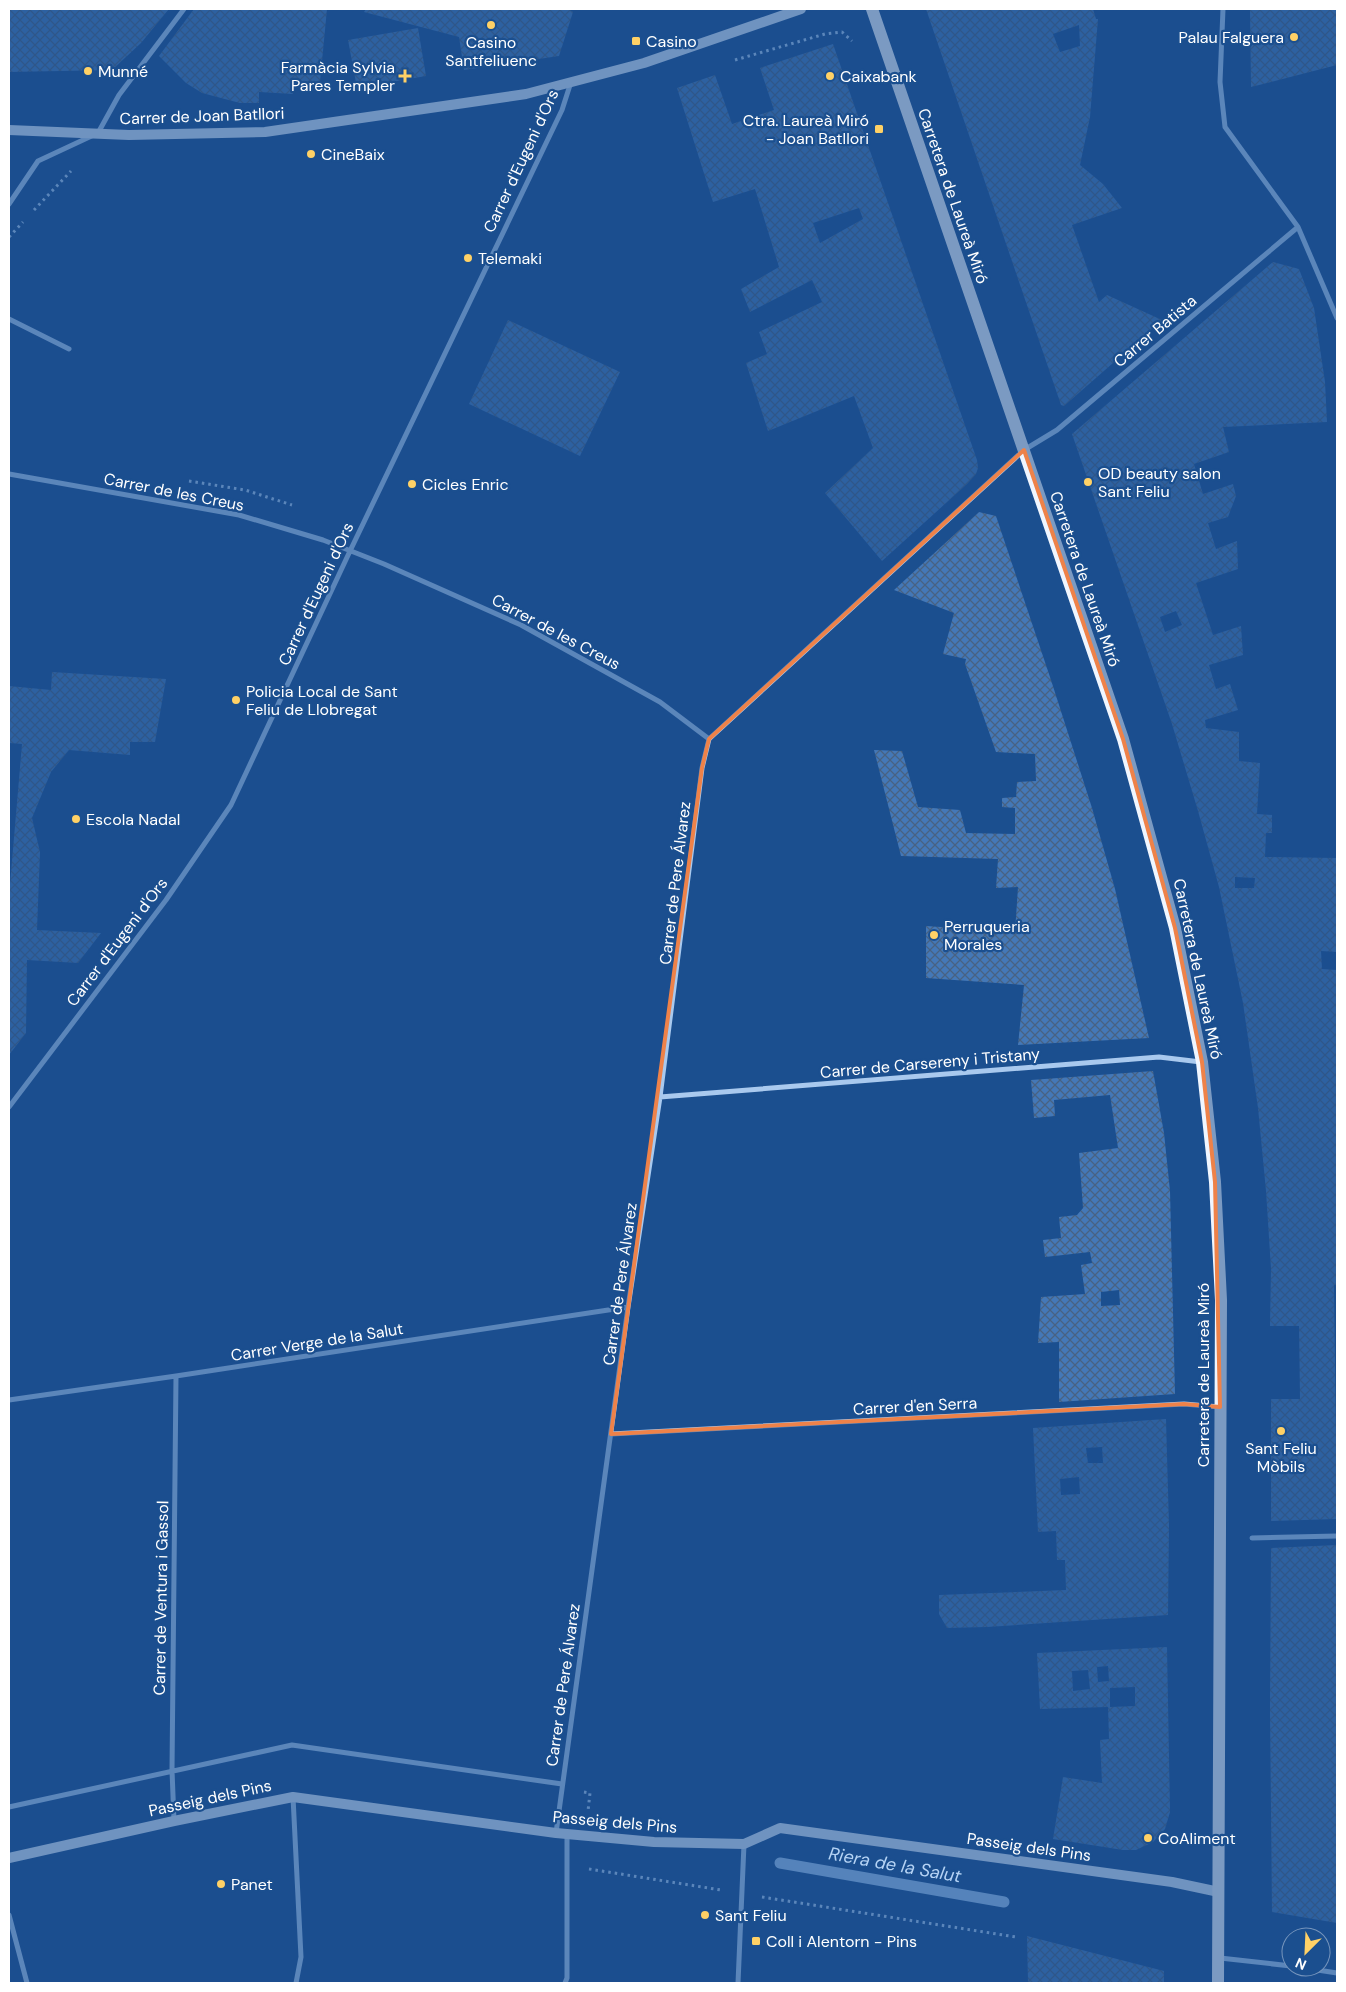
<svg xmlns="http://www.w3.org/2000/svg" width="1346" height="1992" font-family="'DM Sans',sans-serif">
<defs>
<pattern id="building-cross-hatch" width="8" height="8" patternUnits="userSpaceOnUse" patternTransform="scale(1.25)"><rect width="8" height="8" fill="#4478b7"/><path d="M0 0l8 8M0 8l8-8" fill="none" stroke="#486282"/></pattern>
</defs>
<rect width="100%" height="100%" fill="#1b4f8f"/>
<g fill="none" stroke-linecap="round" stroke-linejoin="round">
<path stroke="#9cc4f0" stroke-width="11" d="M 780,1863 L 1004,1902"/>
</g>
<path fill="url(#building-cross-hatch)" fill-rule="evenodd" d="M 9,9 L 169,9 L 141,43 L 112,70 L 9,72 Z
M 194,9 L 327,9 L 320,82 L 294,81 L 293,94 L 259,92 L 259,103 L 240,103 L 202,93 L 186,83 L 159,56 Z
M 366,9 L 568,9 L 573,12 L 559,56 L 464,70 L 459,37 L 364,12 Z
M 926,9 L 1093,9 L 1096,19 L 1098,19 L 1090,117 L 1080,165 L 1103,184 L 1122,208 L 1072,225 L 1099,302 L 1107,295 L 1162,320 L 1064,406 L 1061,405 ZM 1079,25 L 1080,46 L 1060,52 L 1053,34 Z
M 1250,9 L 1337,9 L 1337,65 L 1251,87 Z
M 418,28 L 426,76 L 357,88 L 348,40 Z
M 833,44 L 977,460 L 978,468 L 976,474 L 967,484 L 882,561 L 825,493 L 873,448 L 854,396 L 768,431 L 746,363 L 767,354 L 759,332 L 822,302 L 812,280 L 750,312 L 741,289 L 779,267 L 755,189 L 713,202 L 677,88 L 715,75 L 732,124 L 774,110 L 760,68 ZM 859,208 L 863,219 L 820,243 L 813,223 Z
M 1273,262 L 1299,269 L 1314,308 L 1325,382 L 1327,422 L 1223,427 L 1229,452 L 1194,464 L 1203,494 L 1233,484 L 1236,496 L 1228,517 L 1208,523 L 1216,549 L 1237,541 L 1238,569 L 1196,583 L 1213,635 L 1241,626 L 1243,655 L 1209,665 L 1216,689 L 1230,684 L 1238,710 L 1205,720 L 1206,728 L 1239,732 L 1239,761 L 1260,763 L 1257,814 L 1272,815 L 1272,833 L 1266,833 L 1265,857 L 1337,858 L 1337,952 L 1321,951 L 1322,969 L 1337,970 L 1337,1285 L 1334,1285 L 1337,1519 L 1271,1521 L 1271,1399 L 1300,1399 L 1299,1326 L 1270,1326 L 1271,1269 L 1266,1191 L 1258,1108 L 1243,1003 L 1219,887 L 1198,811 L 1172,724 L 1072,434 ZM 1176,611 L 1182,625 L 1165,632 L 1160,617 ZM 1235,877 L 1255,878 L 1254,888 L 1235,888 Z
M 508,320 L 620,372 L 580,456 L 469,404 Z
M 979,512 L 996,516 L 1051,680 L 1092,808 L 1115,889 L 1149,1038 L 1018,1045 L 1024,985 L 926,978 L 926,926 L 1015,932 L 1018,887 L 996,888 L 998,859 L 901,856 L 874,750 L 902,751 L 918,807 L 960,810 L 966,833 L 1015,834 L 1015,808 L 1002,807 L 1002,798 L 1016,797 L 1017,782 L 1036,781 L 1035,754 L 996,752 L 965,664 L 966,659 L 943,654 L 954,613 L 894,590 Z
M 52,672 L 166,679 L 155,742 L 130,742 L 130,755 L 69,750 L 51,772 L 32,818 L 40,852 L 37,930 L 101,933 L 78,963 L 27,960 L 26,1033 L 9,1055 L 9,896 L 22,744 L 9,743 L 9,686 L 51,690 Z
M 1153,1071 L 1164,1133 L 1170,1191 L 1175,1394 L 1059,1402 L 1059,1342 L 1038,1343 L 1041,1297 L 1085,1294 L 1081,1265 L 1092,1263 L 1090,1252 L 1045,1257 L 1043,1240 L 1061,1238 L 1059,1217 L 1077,1215 L 1083,1208 L 1079,1153 L 1118,1148 L 1110,1095 L 1054,1100 L 1055,1116 L 1034,1118 L 1031,1080 ZM 1119,1290 L 1120,1305 L 1101,1306 L 1101,1292 Z
M 1166,1419 L 1169,1526 L 1168,1615 L 987,1627 L 947,1628 L 939,1614 L 939,1595 L 1066,1590 L 1065,1560 L 1057,1560 L 1056,1531 L 1038,1532 L 1033,1428 ZM 1102,1447 L 1103,1463 L 1088,1463 L 1086,1448 ZM 1079,1477 L 1080,1494 L 1061,1495 L 1060,1479 Z
M 1337,1545 L 1336,1653 L 1337,1923 L 1272,1912 L 1270,1709 L 1271,1548 Z
M 1167,1647 L 1170,1812 L 1165,1829 L 1153,1842 L 1136,1850 L 1123,1850 L 1053,1839 L 1063,1777 L 1102,1783 L 1100,1740 L 1109,1739 L 1108,1707 L 1040,1709 L 1037,1653 ZM 1108,1666 L 1109,1681 L 1098,1682 L 1097,1667 ZM 1088,1670 L 1090,1689 L 1073,1691 L 1072,1671 ZM 1135,1687 L 1135,1706 L 1110,1707 L 1110,1688 Z
M 1027,1936 L 1164,1971 L 1164,1983 L 1028,1983 Z"/>
<g fill="none" stroke-linecap="round" stroke-linejoin="round">
<path stroke="#a9c9ee" stroke-width="3" stroke-dasharray="2.5 4" stroke-linecap="butt" d="M 735,60 L 825,34 L 842,32 L 852,41
M 34,210 L 71,171
M 9,237 L 23,222
M 189,481 L 245,490 L 292,505
M 584,1792 L 590,1793 L 588,1811
M 589,1869 L 721,1890
M 762,1897 L 1016,1937"/>
<path stroke="#a9c9ee" stroke-width="5" d="M 1223,9 L 1220,82 L 1225,127 L 1298,227 L 1337,318
M 9,204 L 38,161 L 98,133 L 119,95 L 184,9
M 9,319 L 69,349
M 9,474 L 239,515 L 323,540 L 384,564 L 521,625 L 660,702 L 709,739 L 1024,450 L 1057,430 L 1298,227
M 660,1097 L 1159,1057 L 1201,1062
M 9,1107 L 166,900 L 231,805 L 350,551 L 562,110 L 571,82
M 9,1400 L 176,1376 L 628,1307
M 611,1434 L 1184,1404 L 1220,1407
M 1252,1538 L 1337,1536
M 293,1797 L 301,1957 L 296,1983
M 9,1807 L 292,1745 L 562,1784
M 174,1821 L 172,1770 L 176,1376
M 556,1833 L 628,1307 L 660,1097 L 702,768 L 709,739
M 9,1915 L 27,1983
M 1220,1958 L 1291,1966
M 1298,1967 L 1337,1973
M 565,1983 L 567,1978 L 567,1834
M 738,1983 L 744,1844"/>
<path stroke="#d6e6fa" stroke-width="10" d="M 9,130 L 129,135 L 265,132 L 526,94 L 644,63 L 801,9
M 9,1858 L 174,1821 L 293,1797 L 556,1833 L 654,1842 L 744,1844 L 780,1828 L 1172,1882 L 1219,1892"/>
<path stroke="#f0f6ff" stroke-width="12" d="M 872,9 L 1123,739 L 1175,928 L 1202,1062 L 1215,1182 L 1221,1300 L 1218,1983"/>
</g>
<path d="M0 0H1346V1992H0ZM 1024,450 L 1123,739 L 1175,928 L 1202,1062 L 1215,1182 L 1220,1407 L 1184,1404 L 611,1434 L 702,768 L 709,739 Z" fill="#1b4f8f" fill-opacity=".55" fill-rule="evenodd"/>
<path fill="none" stroke="#ee8249" stroke-width="4" stroke-linejoin="round" d="M 1024,450 L 1123,739 L 1175,928 L 1202,1062 L 1215,1182 L 1220,1407 L 1184,1404 L 611,1434 L 702,768 L 709,739 Z"/>
<g fill="#ffd166" stroke="#1b4f8f" stroke-width="2">
<circle cx="491" cy="25" r="5"/>
<circle cx="1294" cy="37" r="5"/>
<rect x="631" y="36" width="10" height="10" rx="2.5"/>
<circle cx="88" cy="71" r="5"/>
<path d="M402.5 68.5h5v5h5v5h-5v5h-5v-5h-5v-5h5z"/>
<circle cx="830" cy="76" r="5"/>
<rect x="874" y="124" width="10" height="10" rx="2.5"/>
<circle cx="311" cy="154" r="5"/>
<circle cx="468" cy="258" r="5"/>
<circle cx="1088" cy="482" r="5"/>
<circle cx="412" cy="484" r="5"/>
<circle cx="236" cy="700" r="5"/>
<circle cx="76" cy="819" r="5"/>
<circle cx="934" cy="935" r="5"/>
<circle cx="1281" cy="1431" r="5"/>
<circle cx="1148" cy="1838" r="5"/>
<circle cx="221" cy="1884" r="5"/>
<circle cx="705" cy="1915" r="5"/>
<rect x="751" y="1936" width="10" height="10" rx="2.5"/>
</g>
<g text-anchor="middle" dominant-baseline="central" stroke-width="4.5" stroke-linejoin="round" paint-order="stroke">
<g font-size="16" fill="#fff" stroke="#1b4f8f" text-anchor="start">
<text x="1284" y="37" text-anchor="end">Palau Falguera</text>
<text x="646" y="41">Casino</text>
<text x="491" y="42" text-anchor="middle">Casino<tspan x="491" dy="18">Santfeliuenc</tspan></text>
<text x="395" y="67" text-anchor="end">Farmàcia Sylvia<tspan x="395" dy="18">Pares Templer</tspan></text>
<text x="98" y="71">Munné</text>
<text x="840" y="76">Caixabank</text>
<text x="869" y="120" text-anchor="end">Ctra. Laureà Miró<tspan x="869" dy="18">- Joan Batllori</tspan></text>
<text x="321" y="154">CineBaix</text>
<text x="478" y="258">Telemaki</text>
<text x="1098" y="473">OD beauty salon<tspan x="1098" dy="18">Sant Feliu</tspan></text>
<text x="422" y="484">Cicles Enric</text>
<text x="246" y="691">Policia Local de Sant<tspan x="246" dy="18">Feliu de Llobregat</tspan></text>
<text x="86" y="819">Escola Nadal</text>
<text x="944" y="926">Perruqueria<tspan x="944" dy="18">Morales</tspan></text>
<text x="1281" y="1448" text-anchor="middle">Sant Feliu<tspan x="1281" dy="18">Mòbils</tspan></text>
<text x="1158" y="1838">CoAliment</text>
<text x="231" y="1884">Panet</text>
<text x="715" y="1915">Sant Feliu</text>
<text x="766" y="1941">Coll i Alentorn - Pins</text>
</g>
<g font-size="16" fill="#fff" stroke="#1b4f8f">
<text transform="translate(202 116) rotate(-2)">Carrer de Joan Batllori</text>
<text transform="translate(521 161) rotate(-65)">Carrer d'Eugeni d'Ors</text>
<text transform="translate(953 196) rotate(71)">Carretera de Laureà Miró</text>
<text transform="translate(1155 331) rotate(-40)">Carrer Batista</text>
<text transform="translate(174 492) rotate(11)">Carrer de les Creus</text>
<text transform="translate(1085 579) rotate(71)">Carretera de Laureà Miró</text>
<text transform="translate(316 594) rotate(-65)">Carrer d'Eugeni d'Ors</text>
<text transform="translate(556 632) rotate(28)">Carrer de les Creus</text>
<text transform="translate(675 883) rotate(-83)">Carrer de Pere Álvarez</text>
<text transform="translate(117 942) rotate(-53)">Carrer d'Eugeni d'Ors</text>
<text transform="translate(1198 969) rotate(78)">Carretera de Laureà Miró</text>
<text transform="translate(930 1063) rotate(-5)">Carrer de Carsereny i Tristany</text>
<text transform="translate(620 1284) rotate(-82)">Carrer de Pere Álvarez</text>
<text transform="translate(317 1342) rotate(-9)">Carrer Verge de la Salut</text>
<text transform="translate(1203 1375) rotate(-90)">Carretera de Laureà Miró</text>
<text transform="translate(915 1406) rotate(-3)">Carrer d'en Serra</text>
<text transform="translate(161 1598) rotate(-89)">Carrer de Ventura i Gassol</text>
<text transform="translate(563 1685) rotate(-82)">Carrer de Pere Álvarez</text>
<text transform="translate(210 1798) rotate(-12)">Passeig dels Pins</text>
<text transform="translate(615 1822) rotate(5)">Passeig dels Pins</text>
<text transform="translate(1029 1847) rotate(8)">Passeig dels Pins</text>
</g>
<g font-size="18" font-style="italic" fill="#b5d3f5" stroke="#1b4f8f">
<text transform="translate(895 1865) rotate(10)">Riera de la Salut</text>
</g>
</g>
<rect width="1346" height="1992" fill="none" stroke="#ffffff" stroke-width="20"/>
<g transform="translate(1306 1952) rotate(204)"><circle r="24" fill="#1b4f8f" stroke="#7695bc"/>
<path d="M0-4L9 19L0 12L-9 19Z" fill="#ffd166"/>
<text y="-8" font-size="14" font-weight="bold" text-anchor="middle" fill="#ffffff">N</text>
</g>
</svg>
